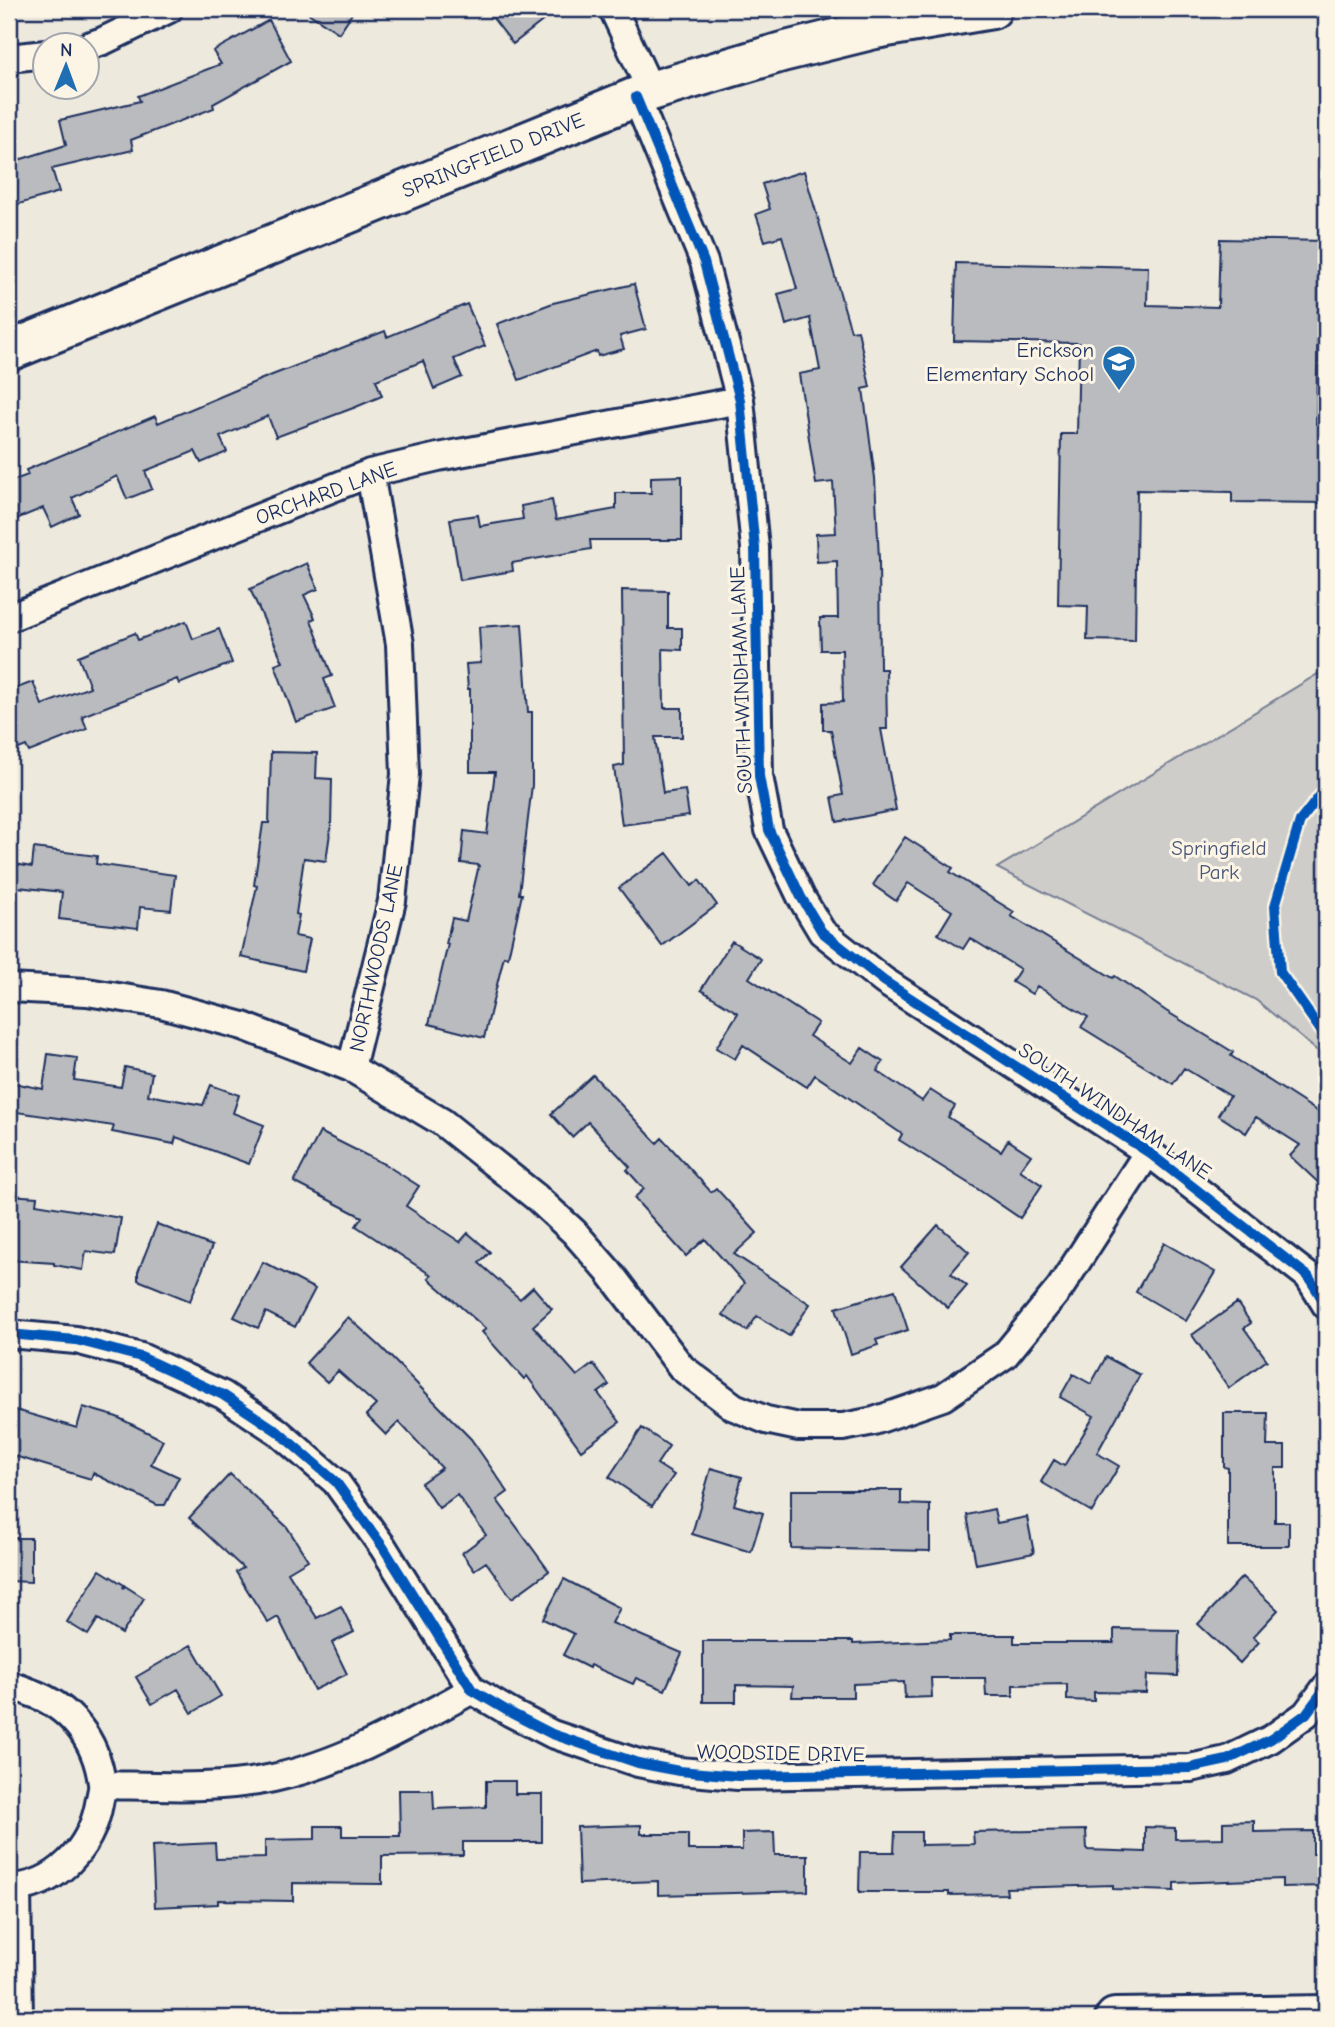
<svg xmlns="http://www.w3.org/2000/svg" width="1335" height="2027" font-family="'Comic Neue',sans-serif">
<rect width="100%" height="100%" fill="#eee9dd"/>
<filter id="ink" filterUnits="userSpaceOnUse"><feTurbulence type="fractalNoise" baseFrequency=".0143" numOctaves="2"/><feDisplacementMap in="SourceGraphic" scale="14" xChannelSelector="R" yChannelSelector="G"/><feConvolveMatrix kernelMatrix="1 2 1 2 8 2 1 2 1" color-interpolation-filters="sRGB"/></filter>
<g filter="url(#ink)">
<path fill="#cfcdca" stroke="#757e94" stroke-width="2" d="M 1326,669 L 1326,1058 L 1256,1000 L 997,868 Z"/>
<path fill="#babbbe" stroke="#1b2f5e" stroke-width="2" d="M 302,9 L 355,9 L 339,33 Z
M 486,9 L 558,9 L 513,44 Z
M 269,20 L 291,61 L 213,104 L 214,108 L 131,140 L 133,150 L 52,169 L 59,192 L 9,207 L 9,163 L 66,145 L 60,120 L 140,101 L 138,96 L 221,64 L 213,51 Z
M 804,171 L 851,331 L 858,330 L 870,387 L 863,389 L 875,478 L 879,559 L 880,669 L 886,669 L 887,729 L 881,729 L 896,810 L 837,822 L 832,797 L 843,795 L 831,730 L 823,730 L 823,703 L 843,702 L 842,650 L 821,650 L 820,618 L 838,618 L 837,561 L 817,562 L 816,534 L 836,533 L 833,482 L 816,484 L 799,374 L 820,370 L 810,318 L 786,325 L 778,294 L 797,289 L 782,236 L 765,241 L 756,214 L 770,209 L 762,184 Z
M 1220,239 L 1326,241 L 1326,309 L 1318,311 L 1316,424 L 1326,424 L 1326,503 L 1232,502 L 1232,492 L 1137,490 L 1135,641 L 1087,640 L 1088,606 L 1058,605 L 1061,434 L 1077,434 L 1079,343 L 954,341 L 956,263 L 1148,267 L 1147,305 L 1218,307 Z
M 634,284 L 646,329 L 620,336 L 624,349 L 598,356 L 597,351 L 519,380 L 497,324 L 553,303 Z
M 467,304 L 485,346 L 454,359 L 462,377 L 434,389 L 423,361 L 376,380 L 382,396 L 356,407 L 276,437 L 268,416 L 220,437 L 227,452 L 201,463 L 195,451 L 145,471 L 152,489 L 127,499 L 117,476 L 72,498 L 79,514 L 52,527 L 43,508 L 9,522 L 9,482 L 28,475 L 26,470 L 155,416 L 158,423 L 262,379 L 385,331 L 387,337 Z
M 682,476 L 682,540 L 590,540 L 591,549 L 512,563 L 513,571 L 460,580 L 450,519 L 478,515 L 480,526 L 523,519 L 521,506 L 552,500 L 556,520 L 616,509 L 616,493 L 651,493 L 651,477 Z
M 307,563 L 318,589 L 304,595 L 315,618 L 311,620 L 332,676 L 324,679 L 335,708 L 296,722 L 275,665 L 283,662 L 250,589 Z
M 622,590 L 668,591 L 668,628 L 682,628 L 682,650 L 663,649 L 664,708 L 682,708 L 682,737 L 655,737 L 663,793 L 685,790 L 689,816 L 622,825 L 614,767 L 624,765 Z
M 186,621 L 193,639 L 219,629 L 232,663 L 179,684 L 177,679 L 82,716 L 87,729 L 29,752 L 26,746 L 9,753 L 9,691 L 33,682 L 42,705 L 90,687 L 78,656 L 135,633 L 138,640 Z
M 522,624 L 528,712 L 532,712 L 532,785 L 519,894 L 522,894 L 508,957 L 504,956 L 484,1038 L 429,1024 L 448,944 L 446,944 L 452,918 L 466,921 L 479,865 L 461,863 L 464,831 L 487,834 L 495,772 L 470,772 L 470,689 L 468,689 L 466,664 L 481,663 L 479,627 Z
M 271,752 L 317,753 L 316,778 L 332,779 L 331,826 L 326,861 L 304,858 L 296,914 L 299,915 L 295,936 L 310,939 L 303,971 L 241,957 L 257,886 L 254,885 L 263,823 L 269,823 Z
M 905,837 L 953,868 L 950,872 L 1014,912 L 1011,916 L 1113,978 L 1115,976 L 1166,1011 L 1233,1052 L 1231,1056 L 1326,1117 L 1326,1190 L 1290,1156 L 1300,1145 L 1256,1117 L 1246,1133 L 1218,1115 L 1230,1096 L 1184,1068 L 1173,1084 L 1081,1027 L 1088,1017 L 1037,986 L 1032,994 L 1012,982 L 1020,969 L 970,938 L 963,949 L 938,934 L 952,911 L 908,883 L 896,901 L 873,885 Z
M 34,848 L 97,856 L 96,864 L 175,875 L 171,910 L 140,907 L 138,928 L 59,919 L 62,892 L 9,886 L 9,863 L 32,867 Z
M 667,853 L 692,886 L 699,880 L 717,905 L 662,946 L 619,888 Z
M 732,941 L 761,959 L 749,978 L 818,1023 L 809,1036 L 852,1063 L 862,1048 L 883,1062 L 877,1071 L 922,1101 L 930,1090 L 955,1106 L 948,1117 L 1001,1151 L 1008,1140 L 1031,1155 L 1020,1170 L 1042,1185 L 1020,1218 L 976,1188 L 899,1140 L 902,1134 L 815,1075 L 807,1087 L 743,1045 L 735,1059 L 716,1048 L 738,1013 L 701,990 Z
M 48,1054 L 77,1058 L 74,1080 L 121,1087 L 125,1067 L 152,1073 L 148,1095 L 203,1105 L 211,1085 L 239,1095 L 233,1113 L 264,1125 L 249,1164 L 176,1137 L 174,1144 L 112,1132 L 114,1126 L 9,1111 L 9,1082 L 43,1089 Z
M 593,1075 L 657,1143 L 662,1138 L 711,1192 L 716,1188 L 757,1233 L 734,1254 L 810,1304 L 789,1336 L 757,1316 L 747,1331 L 723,1315 L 744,1283 L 705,1239 L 686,1256 L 634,1198 L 644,1189 L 627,1170 L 630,1167 L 588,1122 L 572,1137 L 551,1114 Z
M 320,1132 L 386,1165 L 419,1186 L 406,1206 L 460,1242 L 468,1233 L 490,1252 L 479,1263 L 520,1299 L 533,1287 L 552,1309 L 533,1326 L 577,1376 L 593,1364 L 609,1385 L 598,1393 L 620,1422 L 581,1450 L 527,1376 L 524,1379 L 482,1332 L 486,1329 L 428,1278 L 431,1275 L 356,1226 L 362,1217 L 294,1182 Z
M 9,1195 L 37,1197 L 36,1204 L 121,1218 L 115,1255 L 86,1251 L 83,1270 L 54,1265 L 54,1263 L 9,1260 Z
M 157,1224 L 212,1246 L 190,1301 L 138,1280 L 138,1272 Z
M 938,1225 L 969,1252 L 951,1273 L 967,1286 L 948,1308 L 901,1267 Z
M 1164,1243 L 1215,1272 L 1186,1321 L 1136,1292 Z
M 263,1262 L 315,1289 L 295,1327 L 266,1312 L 258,1328 L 234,1317 Z
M 895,1290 L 908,1330 L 876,1340 L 878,1345 L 851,1354 L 836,1308 Z
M 1237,1303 L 1251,1323 L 1244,1328 L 1267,1360 L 1229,1388 L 1192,1335 Z
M 348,1317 L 381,1347 L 471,1439 L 508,1492 L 497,1500 L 549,1571 L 512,1598 L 486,1562 L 474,1570 L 462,1553 L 486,1535 L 457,1495 L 439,1508 L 421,1483 L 442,1468 L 399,1422 L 386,1435 L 366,1415 L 376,1405 L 338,1371 L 327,1382 L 306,1363 Z
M 1106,1357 L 1140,1375 L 1097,1453 L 1119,1466 L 1092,1512 L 1041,1482 L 1054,1460 L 1064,1466 L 1094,1416 L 1060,1397 L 1073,1374 L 1091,1384 Z
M 83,1407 L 117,1417 L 163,1440 L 151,1464 L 179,1477 L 165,1505 L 157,1505 L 93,1473 L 91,1479 L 18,1457 L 9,1457 L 9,1408 L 77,1428 Z
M 1224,1413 L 1268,1413 L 1267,1446 L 1285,1446 L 1285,1468 L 1275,1468 L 1275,1522 L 1289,1522 L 1289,1546 L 1228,1546 L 1228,1468 L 1224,1467 Z
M 642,1428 L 669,1446 L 657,1464 L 674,1475 L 652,1506 L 609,1477 Z
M 711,1468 L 742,1477 L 734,1505 L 763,1513 L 751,1552 L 692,1534 Z
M 230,1474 L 287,1527 L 308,1560 L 288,1572 L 317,1618 L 341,1606 L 354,1632 L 332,1643 L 347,1674 L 314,1690 L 278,1617 L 268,1623 L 236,1572 L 243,1568 L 189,1518 Z
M 791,1490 L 901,1490 L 901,1504 L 930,1505 L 930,1551 L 791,1548 Z
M 994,1509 L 997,1523 L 1027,1517 L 1034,1553 L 976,1564 L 967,1515 Z
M 9,1538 L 31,1538 L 31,1582 L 9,1581 Z
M 100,1570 L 124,1585 L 123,1588 L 125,1586 L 144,1598 L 122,1634 L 98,1619 L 88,1635 L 67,1622 Z
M 1242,1577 L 1278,1610 L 1253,1637 L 1259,1642 L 1240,1663 L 1198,1624 Z
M 564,1579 L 620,1608 L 612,1623 L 682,1653 L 665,1690 L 636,1678 L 633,1684 L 590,1665 L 589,1668 L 563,1655 L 574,1634 L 543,1619 Z
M 1114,1629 L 1179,1630 L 1178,1676 L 1147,1675 L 1146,1693 L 1094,1692 L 1094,1701 L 1067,1700 L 1067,1684 L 1013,1685 L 1013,1696 L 986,1696 L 985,1678 L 931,1678 L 932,1697 L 905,1698 L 904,1682 L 853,1684 L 853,1697 L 792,1697 L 793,1686 L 736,1685 L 736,1702 L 703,1702 L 703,1641 L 853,1641 L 853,1644 L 950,1640 L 950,1635 L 1014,1635 L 1014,1643 L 1114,1643 Z
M 191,1645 L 221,1696 L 192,1713 L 178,1689 L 152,1704 L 136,1677 Z
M 486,1781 L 515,1781 L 515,1794 L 542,1794 L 542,1842 L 463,1842 L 463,1855 L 382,1856 L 382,1884 L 293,1883 L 293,1901 L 218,1900 L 218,1904 L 155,1907 L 152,1846 L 215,1843 L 216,1859 L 265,1858 L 265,1840 L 315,1839 L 315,1826 L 342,1826 L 342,1836 L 400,1836 L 399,1790 L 433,1790 L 434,1809 L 486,1807 Z
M 1254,1821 L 1254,1832 L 1313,1831 L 1313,1854 L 1326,1854 L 1326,1886 L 1282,1887 L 1282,1879 L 1174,1883 L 1174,1891 L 1113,1889 L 1113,1885 L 1006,1888 L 1007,1894 L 949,1895 L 949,1892 L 859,1892 L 860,1852 L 894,1852 L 895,1832 L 921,1832 L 921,1845 L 974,1844 L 973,1832 L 1086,1830 L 1087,1850 L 1145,1852 L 1145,1827 L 1175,1828 L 1175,1839 L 1223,1838 L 1223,1822 Z
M 641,1825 L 641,1834 L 688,1834 L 688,1850 L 742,1850 L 742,1833 L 774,1832 L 775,1855 L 808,1855 L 808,1891 L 658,1895 L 658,1881 L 579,1884 L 577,1827 Z"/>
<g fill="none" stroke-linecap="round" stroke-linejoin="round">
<g stroke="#1b2f5e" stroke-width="32">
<path id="street" d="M 613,9 L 651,91
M 88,46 L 103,41 L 169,9
M 9,58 L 46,54
M 636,97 L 704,262 L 740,400 L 755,548 L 759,776 L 769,830 L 801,897 L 822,932 L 884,981 L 1148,1152 L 1308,1276 L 1326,1305
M 9,618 L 370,473 L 438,457 L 740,400
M 9,988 L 87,992 L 161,1004 L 243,1026 L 351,1068 L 442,1122 L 536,1197 L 574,1232 L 609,1272 L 682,1368 L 734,1407 L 766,1420 L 799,1427 L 843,1427 L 874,1421 L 943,1397 L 1005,1355 L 1060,1288 L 1148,1152
M 351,1068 L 392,901 L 405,774 L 400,644 L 370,473
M 9,1334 L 76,1340 L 141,1357 L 223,1395 L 277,1431 L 336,1482 L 383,1547 L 472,1690 L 511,1713 L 552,1734 L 638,1763 L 679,1771 L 738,1776 L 1190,1768 L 1227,1760 L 1271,1739 L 1306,1714 L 1326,1687
M 9,1686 C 16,1686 22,1689 29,1692 C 70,1706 96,1739 102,1783 C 103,1789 100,1797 99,1804 C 91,1848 56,1887 9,1888
M 103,1785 C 159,1786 218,1790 273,1778 C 344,1763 408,1725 472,1690
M 17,1888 L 19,2018"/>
</g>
<g stroke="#1b2f5e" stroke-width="44">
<path id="secondary" d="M 9,351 L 651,91 L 782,52 L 875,29 L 992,9
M 1115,2018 L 1326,2015"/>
</g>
<use href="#street" stroke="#fcf5e5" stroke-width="26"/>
<use href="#secondary" stroke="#fcf5e5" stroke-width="38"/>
<g stroke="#fcf5e5" stroke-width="15">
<path id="cycleway" d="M 636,97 L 704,262 L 740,400 L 755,548 L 759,776 L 769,830 L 801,897 L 822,932 L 884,981 L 1148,1152 L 1308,1276 L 1326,1305
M 1326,788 L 1300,821 L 1275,906 L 1280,972 L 1326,1038
M 9,1334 L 76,1340 L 141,1357 L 223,1395 L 277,1431 L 336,1482 L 383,1547 L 472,1690 L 511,1713 L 552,1734 L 638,1763 L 679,1771 L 738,1776 L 1190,1768 L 1227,1760 L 1271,1739 L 1306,1714 L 1326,1687"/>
</g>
<use href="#cycleway" stroke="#0057b8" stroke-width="10"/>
</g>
</g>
<defs>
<g id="school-pin" transform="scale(1.75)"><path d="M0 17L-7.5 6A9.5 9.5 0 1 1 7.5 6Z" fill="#1f6fb2" stroke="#fcf5e5"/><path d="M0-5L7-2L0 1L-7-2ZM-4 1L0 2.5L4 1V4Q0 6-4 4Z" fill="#fff"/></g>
</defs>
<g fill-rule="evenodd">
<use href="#school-pin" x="1119" y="362"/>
</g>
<g text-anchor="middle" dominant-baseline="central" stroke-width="6" stroke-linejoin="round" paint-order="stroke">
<g font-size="21" fill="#1b2f5e" stroke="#fcf5e5">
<text transform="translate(493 155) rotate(-22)">SPRINGFIELD DRIVE</text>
<text transform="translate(326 493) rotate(-20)">ORCHARD LANE</text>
<text transform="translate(741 680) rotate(-92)">SOUTH WINDHAM LANE</text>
<text transform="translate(376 958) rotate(-78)">NORTHWOODS LANE</text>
<text transform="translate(1115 1111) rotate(34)">SOUTH WINDHAM LANE</text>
<text transform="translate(781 1753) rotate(1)">WOODSIDE DRIVE</text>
</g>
<g font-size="21" fill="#1b2f5e" stroke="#fcf5e5" text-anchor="end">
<text x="1094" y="350">Erickson<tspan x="1094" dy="24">Elementary School</tspan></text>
</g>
<g font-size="21" fill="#485679" stroke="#fcf5e5">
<text x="1219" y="848">Springfield<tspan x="1219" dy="24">Park</tspan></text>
</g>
</g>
<rect width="1335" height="2027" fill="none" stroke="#fcf5e5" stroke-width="35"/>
<rect x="18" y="18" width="1300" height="1992" fill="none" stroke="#1b2f5e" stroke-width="2.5" filter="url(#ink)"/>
<g transform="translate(66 66) rotate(1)"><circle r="33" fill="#fcf5e5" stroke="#a2a6af" stroke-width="2"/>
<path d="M0-5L12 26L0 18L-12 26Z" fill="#1f6fb2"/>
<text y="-10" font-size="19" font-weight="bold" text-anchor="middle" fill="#1b2f5e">N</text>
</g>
</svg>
